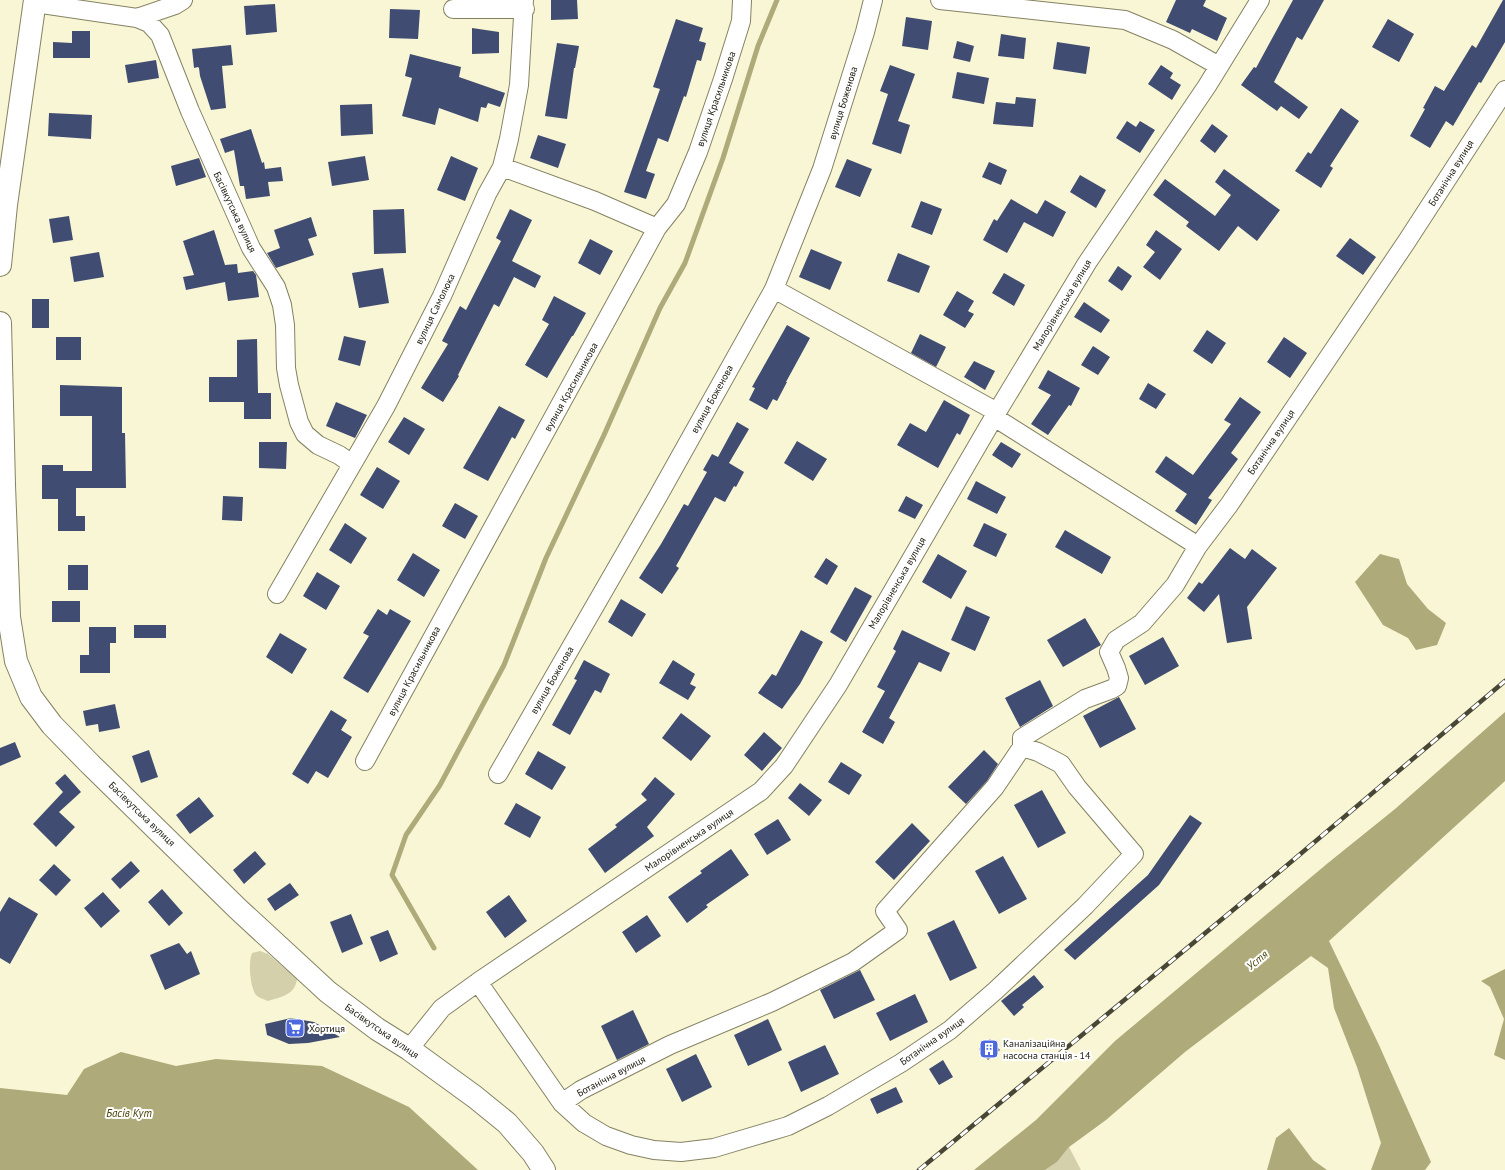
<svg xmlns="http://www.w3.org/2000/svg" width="1505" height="1170" font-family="'PT Sans',sans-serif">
<rect width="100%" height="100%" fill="#f8f6d4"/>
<path fill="#d4d0ab" d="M 260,951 L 268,954 L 297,979 C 295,995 281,997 268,1001 C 264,999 259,998 256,995 C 250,987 248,962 252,953 Z
M 1069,1147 L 1081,1170 L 1045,1170 L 1057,1162 Z"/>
<path fill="#afaa7a" d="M 1380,554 L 1399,559 L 1407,584 L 1428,609 L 1446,623 L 1437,645 L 1416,650 L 1408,638 L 1383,625 L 1355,582 Z
M 1505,712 L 1505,781 L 1329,941 L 1379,1045 L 1431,1162 L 1425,1170 L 1371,1170 L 1381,1143 L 1357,1067 L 1334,1008 L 1328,968 L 1311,956 L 1185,1052 L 1106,1120 L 1069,1147 L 1057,1162 L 1045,1170 L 974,1170 L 1036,1120 L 1115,1041 L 1328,863 L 1395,809 Z
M 1505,969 L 1505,1060 L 1494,1055 L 1504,1019 L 1490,987 L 1481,981 Z
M 121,1052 L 176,1066 L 216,1059 L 322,1066 L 409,1107 L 478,1170 L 0,1170 L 0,1088 L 67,1095 L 84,1069 Z
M 1289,1128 L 1313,1160 L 1327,1170 L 1267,1170 L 1276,1138 Z"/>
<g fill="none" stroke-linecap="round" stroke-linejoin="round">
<path stroke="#afaa7a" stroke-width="5" d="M 434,948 L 392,875 L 406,835 L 440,785 L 504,665 L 546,558 L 604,435 L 660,308 L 685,263 L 723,158 L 758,46 L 777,0"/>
</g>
<path fill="#404c71" d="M 551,0 L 577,0 L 578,19 L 551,20 Z
M 1176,0 L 1206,0 L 1203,6 L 1227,18 L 1217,41 L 1192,29 L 1190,33 L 1166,22 Z
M 1293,0 L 1324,0 L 1302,40 L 1297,37 L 1274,82 L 1308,107 L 1299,119 L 1281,106 L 1277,111 L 1241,85 L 1254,67 L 1256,68 Z
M 1503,0 L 1505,0 L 1505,42 L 1481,83 L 1479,82 L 1453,126 L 1446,121 L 1430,148 L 1410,136 L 1425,109 L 1423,108 L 1435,86 L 1444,91 L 1472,45 L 1476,48 Z
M 275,4 L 277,32 L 246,35 L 244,6 Z
M 390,9 L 420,10 L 418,39 L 389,38 Z
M 906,17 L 932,21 L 928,50 L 902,46 Z
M 676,19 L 703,28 L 699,41 L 706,43 L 701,61 L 697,60 L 686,97 L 684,96 L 668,142 L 658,138 L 646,171 L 655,174 L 646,199 L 624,192 L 660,89 L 653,87 Z
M 1388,19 L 1414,34 L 1399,62 L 1372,47 Z
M 472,28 L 499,32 L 499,53 L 472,54 Z
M 72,31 L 90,31 L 90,58 L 53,58 L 53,42 L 72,43 Z
M 1001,34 L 1026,38 L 1024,59 L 998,56 Z
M 957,41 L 974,46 L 970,62 L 953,58 Z
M 1057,42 L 1090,47 L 1086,74 L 1053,69 Z
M 557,43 L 579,46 L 575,68 L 574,68 L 567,119 L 545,116 Z
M 231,45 L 233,65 L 222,66 L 226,108 L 211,110 L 200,76 L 199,68 L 198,67 L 194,68 L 192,49 Z
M 410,54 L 461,67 L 459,77 L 505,93 L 500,107 L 488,103 L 486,108 L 481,107 L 478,122 L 439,108 L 435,125 L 402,116 L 412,78 L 405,76 Z
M 156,60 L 159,78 L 128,83 L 125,65 Z
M 890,65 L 915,74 L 898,121 L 910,125 L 901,154 L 872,144 L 888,94 L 880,91 Z
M 1161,65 L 1173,73 L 1170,78 L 1181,85 L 1172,100 L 1148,84 Z
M 957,72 L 989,78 L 984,104 L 952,98 Z
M 1016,97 L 1036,99 L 1033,127 L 993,124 L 996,102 L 1015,104 Z
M 372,104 L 373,134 L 341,136 L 340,105 Z
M 1341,108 L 1359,121 L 1330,166 L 1333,168 L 1321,188 L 1295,171 L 1308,152 L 1311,154 Z
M 49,113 L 92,115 L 91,139 L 48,136 Z
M 1127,121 L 1136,127 L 1140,121 L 1155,130 L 1140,153 L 1116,138 Z
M 1212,124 L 1228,136 L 1215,153 L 1200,141 Z
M 251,129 L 262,163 L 264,162 L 265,169 L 281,167 L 283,181 L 268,182 L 270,196 L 246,199 L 244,186 L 240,186 L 234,150 L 225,153 L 220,139 Z
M 538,135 L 566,144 L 558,168 L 530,158 Z
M 365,156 L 369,180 L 332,186 L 328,162 Z
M 451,156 L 478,168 L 465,201 L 437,190 Z
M 199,158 L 206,177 L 176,186 L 171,166 Z
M 847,159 L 872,169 L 860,197 L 835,187 Z
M 989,162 L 1007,170 L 1001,185 L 982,177 Z
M 1224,169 L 1280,210 L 1257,241 L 1238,226 L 1219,251 L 1186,226 L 1189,222 L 1153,195 L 1165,179 L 1215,216 L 1231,195 L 1215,182 Z
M 1080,175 L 1106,190 L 1096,208 L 1070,192 Z
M 1011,199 L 1037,214 L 1045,200 L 1066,212 L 1053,237 L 1024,222 L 1007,253 L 983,240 L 994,219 L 997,221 Z
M 921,201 L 942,209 L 932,235 L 911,227 Z
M 404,209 L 406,253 L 374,254 L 373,210 Z
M 510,209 L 532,220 L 512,261 L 541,276 L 535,288 L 514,277 L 499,307 L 494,304 L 458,375 L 459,376 L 443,402 L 421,388 L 448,344 L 442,341 L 460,306 L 466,310 L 501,241 L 496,238 Z
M 69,216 L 73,240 L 53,243 L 49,219 Z
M 311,217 L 317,236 L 308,239 L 314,255 L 276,268 L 267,253 L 280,248 L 274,230 Z
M 214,230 L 225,265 L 237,264 L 238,273 L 253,271 L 256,275 L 259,297 L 228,301 L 225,282 L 186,290 L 183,277 L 194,275 L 183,241 Z
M 1156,230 L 1182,249 L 1160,280 L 1143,267 L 1155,252 L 1146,245 Z
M 1350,238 L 1376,257 L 1363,275 L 1336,256 Z
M 590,239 L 613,251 L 600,275 L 578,263 Z
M 811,249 L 842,262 L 830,290 L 799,277 Z
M 99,252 L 104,277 L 74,282 L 70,257 Z
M 898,253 L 930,266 L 919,293 L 887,281 Z
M 1118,266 L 1132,276 L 1122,291 L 1108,281 Z
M 383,268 L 389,303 L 359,308 L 352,273 Z
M 1004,273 L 1025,285 L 1014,306 L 992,293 Z
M 957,291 L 974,301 L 968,311 L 974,314 L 965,328 L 943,315 Z
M 554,296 L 586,313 L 573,336 L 572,336 L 547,378 L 525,365 L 549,324 L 542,320 Z
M 32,299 L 49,299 L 49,328 L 32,328 Z
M 1084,302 L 1110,320 L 1101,333 L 1074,317 Z
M 787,325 L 810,338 L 786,382 L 787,382 L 777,401 L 773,399 L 767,410 L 749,400 L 755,388 L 752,387 Z
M 1207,330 L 1226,343 L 1212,364 L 1193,351 Z
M 920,334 L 946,347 L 936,367 L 911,353 Z
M 344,336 L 366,341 L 360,366 L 338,360 Z
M 56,337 L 81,337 L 81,360 L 56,360 Z
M 1284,337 L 1307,353 L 1290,378 L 1267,362 Z
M 257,339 L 258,393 L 271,393 L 271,419 L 244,419 L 244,402 L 209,402 L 209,377 L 237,377 L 237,340 Z
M 1093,346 L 1110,357 L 1098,375 L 1081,365 Z
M 974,361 L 995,371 L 985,390 L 964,377 Z
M 1048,370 L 1080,388 L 1071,406 L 1069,405 L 1048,435 L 1031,424 L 1051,395 L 1038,388 Z
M 1148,383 L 1166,394 L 1156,409 L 1139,399 Z
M 60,385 L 122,387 L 122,433 L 125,433 L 126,488 L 76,488 L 76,516 L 85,516 L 85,531 L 58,531 L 58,499 L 42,499 L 42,465 L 63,465 L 63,471 L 92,471 L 92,416 L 60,416 Z
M 1240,397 L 1261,412 L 1231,453 L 1238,459 L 1208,498 L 1212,500 L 1196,525 L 1175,511 L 1187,494 L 1155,472 L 1166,456 L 1193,475 L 1231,424 L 1224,420 Z
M 944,400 L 970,415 L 960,435 L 957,433 L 938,468 L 897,445 L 910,423 L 926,432 Z
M 336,402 L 367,415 L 355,438 L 326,426 Z
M 499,406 L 525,420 L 515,439 L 512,437 L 488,481 L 463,468 Z
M 404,417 L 425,429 L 409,455 L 388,442 Z
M 737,422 L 749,429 L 729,463 L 744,472 L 736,487 L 734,486 L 725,502 L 715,497 L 676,566 L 679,568 L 662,594 L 639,578 L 661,544 L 684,504 L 688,506 L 707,472 L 703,470 L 712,454 L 718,457 Z
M 797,441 L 827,459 L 813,481 L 784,463 Z
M 259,442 L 287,442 L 286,469 L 259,468 Z
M 1001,442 L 1021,454 L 1012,468 L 992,455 Z
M 377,467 L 400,481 L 383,509 L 360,495 Z
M 976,481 L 1006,497 L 997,514 L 967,499 Z
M 223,496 L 243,497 L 242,521 L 222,520 Z
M 906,496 L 923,505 L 915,519 L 898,511 Z
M 455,503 L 478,516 L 465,539 L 442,526 Z
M 345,523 L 367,538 L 351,564 L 329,550 Z
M 984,523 L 1007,534 L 996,557 L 973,546 Z
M 1065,530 L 1111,557 L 1102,574 L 1055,547 Z
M 1230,548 L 1245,559 L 1252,549 L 1277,568 L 1247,607 L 1252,639 L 1227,643 L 1219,594 L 1204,612 L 1187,598 L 1199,582 L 1202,584 Z
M 413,553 L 440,570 L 424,597 L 397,580 Z
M 938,554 L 967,571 L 951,599 L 922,582 Z
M 826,558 L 838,566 L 827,585 L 814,577 Z
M 68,565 L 88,565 L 88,590 L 68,590 Z
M 317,572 L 340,586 L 326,610 L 303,596 Z
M 855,587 L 872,596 L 846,642 L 830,632 Z
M 621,599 L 646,614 L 632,637 L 608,622 Z
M 52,601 L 80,601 L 80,622 L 52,622 Z
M 966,606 L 990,617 L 975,651 L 951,640 Z
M 378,609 L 387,615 L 390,609 L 411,621 L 368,693 L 343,678 L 369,636 L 363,633 Z
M 1085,618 L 1101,645 L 1063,667 L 1047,640 Z
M 134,625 L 166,625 L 166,638 L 134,638 Z
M 89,627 L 116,627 L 116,643 L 110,643 L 110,673 L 80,673 L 80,655 L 89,655 Z
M 801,630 L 823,642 L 800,684 L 782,709 L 758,693 L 772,674 L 776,676 Z
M 902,630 L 950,653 L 941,672 L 919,662 L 889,718 L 895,722 L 883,744 L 862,732 L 885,691 L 877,687 L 896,651 L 893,649 Z
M 280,633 L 307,649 L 292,674 L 266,657 Z
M 1163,637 L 1179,666 L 1145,685 L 1129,656 Z
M 584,660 L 610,674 L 601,693 L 595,690 L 570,735 L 552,725 L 577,680 L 574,679 Z
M 673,660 L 695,674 L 690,684 L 696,687 L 688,700 L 659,683 Z
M 1040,680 L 1053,706 L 1020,727 L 1005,698 Z
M 1119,697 L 1136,729 L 1100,748 L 1083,716 Z
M 115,704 L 120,728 L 99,732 L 98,724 L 86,726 L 83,711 Z
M 331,710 L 347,720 L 341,730 L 352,737 L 328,778 L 316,771 L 308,784 L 292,774 Z
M 681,713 L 711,736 L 691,761 L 662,738 Z
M 764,732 L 782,748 L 762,771 L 744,755 Z
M 15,742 L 21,757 L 0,766 L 0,748 Z
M 149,750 L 158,777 L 141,783 L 132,756 Z
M 984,750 L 998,764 L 987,781 L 966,804 L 948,787 Z
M 538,751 L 566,767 L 552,790 L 525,774 Z
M 841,762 L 862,775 L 849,795 L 828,782 Z
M 65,774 L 81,792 L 59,812 L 75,827 L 56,847 L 33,824 L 63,792 L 55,783 Z
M 655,777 L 675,794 L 647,827 L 654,836 L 605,873 L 588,849 L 617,827 L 615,825 L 647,800 L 641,794 Z
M 800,783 L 822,800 L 809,816 L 788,798 Z
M 1042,790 L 1066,833 L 1038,848 L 1014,805 Z
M 199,797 L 214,816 L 190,834 L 176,815 Z
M 516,803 L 541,817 L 530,838 L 504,824 Z
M 1190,815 L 1202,823 L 1159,885 L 1075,960 L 1064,950 L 1148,875 Z
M 778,819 L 791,840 L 767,855 L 754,834 Z
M 912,823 L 930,841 L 894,880 L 875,862 Z
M 731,849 L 749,875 L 706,905 L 708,907 L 687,923 L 668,897 L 702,873 L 700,871 Z
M 255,851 L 266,864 L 244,884 L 233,870 Z
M 1003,856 L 1027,899 L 999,914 L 975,871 Z
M 131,861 L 140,871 L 120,889 L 111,879 Z
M 54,864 L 71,880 L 56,896 L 39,880 Z
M 290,883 L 299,895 L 275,911 L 267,899 Z
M 162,889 L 183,913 L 169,926 L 148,902 Z
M 103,892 L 120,911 L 101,928 L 84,908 Z
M 509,895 L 527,921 L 505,938 L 486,912 Z
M 9,897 L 38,914 L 10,964 L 0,958 L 0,912 Z
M 351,914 L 363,944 L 342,953 L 330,922 Z
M 647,915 L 661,936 L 636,953 L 622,932 Z
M 954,920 L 977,968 L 950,981 L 927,933 Z
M 388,930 L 398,954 L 380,962 L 370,937 Z
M 179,943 L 187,954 L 191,951 L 200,974 L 165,990 L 150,955 Z
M 860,970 L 875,1000 L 834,1019 L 820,990 Z
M 1034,975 L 1044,987 L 1022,1005 L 1024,1007 L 1014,1016 L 1001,1001 Z
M 915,994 L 928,1022 L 890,1041 L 876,1013 Z
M 633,1010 L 649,1044 L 617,1060 L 601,1026 Z
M 291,1018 L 314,1022 L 340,1037 L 308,1043 L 289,1044 L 267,1035 L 265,1024 Z
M 768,1019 L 782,1050 L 748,1066 L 734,1035 Z
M 990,1039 L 1000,1050 L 988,1060 L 979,1049 Z
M 825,1045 L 839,1074 L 801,1092 L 788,1062 Z
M 696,1054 L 712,1087 L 682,1102 L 666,1069 Z
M 943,1060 L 953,1077 L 939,1085 L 929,1069 Z
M 896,1087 L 903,1102 L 877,1114 L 870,1099 Z"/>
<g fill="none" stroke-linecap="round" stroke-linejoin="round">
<g stroke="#858264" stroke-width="20">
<path id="minor" d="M 940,0 L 1125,20 L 1173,40 L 1219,66
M 35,3 L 137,18 L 149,23 L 160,35 L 190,111 L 251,248 L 276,287 L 282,305 L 285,325 L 286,368 L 289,385 L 299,422 L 305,434 L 318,445 L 339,455 L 352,464
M 453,9 L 525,9
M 137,18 L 175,5 L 183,0
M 502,167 L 595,201 L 657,228
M 774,289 L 997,412
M 994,417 L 1198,546
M 277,594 L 386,406 L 442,296 L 487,194 L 502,167 L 509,139 L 519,85 L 524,0
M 365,761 L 657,228 L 676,204 L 698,152 L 723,79 L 741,21 L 742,0
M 498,774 L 657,498 L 774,289 L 822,169 L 865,32 L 873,0
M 478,982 L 562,1103 L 584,1123 L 606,1136 L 631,1145 L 654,1150 L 681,1152 L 714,1148 L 788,1126 L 828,1106 L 901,1063 L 950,1030 L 995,991 L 1085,906 L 1134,854 L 1077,787 L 1061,764 L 1038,752 L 1022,747 L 1022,738 L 1085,699 L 1112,689 L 1117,686 L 1119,678 L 1116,668 L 1109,652 L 1116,640 L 1142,623 L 1175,585 L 1198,546 L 1229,505 L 1407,241 L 1505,90
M 409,1049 L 442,1008 L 478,982 L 761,791 L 784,766 L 838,685 L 997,412 L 1087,263 L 1207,86 L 1260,0
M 562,1103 L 581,1090 L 670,1045 L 772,1002 L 853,962 L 898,930 L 885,911 L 995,787 L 1022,747"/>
</g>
<g stroke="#858264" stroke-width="24">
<path id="major" d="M 0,265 L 6,205 L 35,0
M 0,323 L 4,485 L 9,617 L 16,661 L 31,697 L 52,725 L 90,764 L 238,909 L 328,992 L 377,1029 L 409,1049 L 475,1097 L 507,1123 L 533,1153 L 544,1170"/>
</g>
<use href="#minor" stroke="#fff" stroke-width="18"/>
<use href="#major" stroke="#fff" stroke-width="22"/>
<g stroke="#484635" stroke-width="4.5">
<path id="rail" d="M 919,1170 L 1285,867 L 1505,681"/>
</g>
<use href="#rail" stroke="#fff" stroke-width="3" stroke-dasharray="9" stroke-linecap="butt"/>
</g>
<defs>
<g id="supermarket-square" transform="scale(1)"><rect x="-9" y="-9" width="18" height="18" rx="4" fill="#4d68dd" stroke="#fff"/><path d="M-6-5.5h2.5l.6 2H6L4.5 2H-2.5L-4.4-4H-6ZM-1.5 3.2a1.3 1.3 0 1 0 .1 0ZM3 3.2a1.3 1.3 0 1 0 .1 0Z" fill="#fff"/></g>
<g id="building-square" transform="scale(1)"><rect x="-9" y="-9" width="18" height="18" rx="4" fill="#4d68dd" stroke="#fff"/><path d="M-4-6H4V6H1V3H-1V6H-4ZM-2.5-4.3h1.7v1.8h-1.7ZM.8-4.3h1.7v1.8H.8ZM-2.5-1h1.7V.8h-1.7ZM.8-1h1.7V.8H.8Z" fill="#fff"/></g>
</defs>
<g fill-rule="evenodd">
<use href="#supermarket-square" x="295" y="1028"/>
<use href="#building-square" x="989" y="1049"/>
</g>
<g text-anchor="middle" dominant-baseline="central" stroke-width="4" stroke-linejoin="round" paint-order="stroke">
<g font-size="10" fill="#1a180c" stroke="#fff">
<text transform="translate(716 99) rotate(-71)">вулиця Красильникова</text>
<text transform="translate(843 103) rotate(-73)">вулиця Боженова</text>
<text transform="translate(1451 173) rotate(-58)">Ботанічна вулиця</text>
<text transform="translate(235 212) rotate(65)">Басівкутська вулиця</text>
<text transform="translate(1062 305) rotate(-59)">Малорівненська вулиця</text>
<text transform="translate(435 309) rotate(-64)">вулиця Самолюка</text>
<text transform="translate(571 387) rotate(-61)">вулиця Красильникова</text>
<text transform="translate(712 399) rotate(-61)">вулиця Боженова</text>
<text transform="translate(1271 442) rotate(-56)">Ботанічна вулиця</text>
<text transform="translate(897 583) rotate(-60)">Малорівненська вулиця</text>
<text transform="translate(414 671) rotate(-62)">вулиця Красильникова</text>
<text transform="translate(552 680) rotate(-60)">вулиця Боженова</text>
<text transform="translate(142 814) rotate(44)">Басівкутська вулиця</text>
<text transform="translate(689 840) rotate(-34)">Малорівненська вулиця</text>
<text transform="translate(382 1031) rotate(35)">Басівкутська вулиця</text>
<text transform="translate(932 1041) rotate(-35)">Ботанічна вулиця</text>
<text transform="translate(611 1076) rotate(-28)">Ботанічна вулиця</text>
</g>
<g font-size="10" fill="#1a180c" stroke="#fff" text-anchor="start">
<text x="309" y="1028">Хортиця</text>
<text x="1003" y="1043">Каналізаційна<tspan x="1003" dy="12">насосна станція - 14</tspan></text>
</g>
<g font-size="11" font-style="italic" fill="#474104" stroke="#fff">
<text transform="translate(1257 960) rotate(-40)">Устя</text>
<text x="129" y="1113">Басів Кут</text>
</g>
</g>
</svg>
